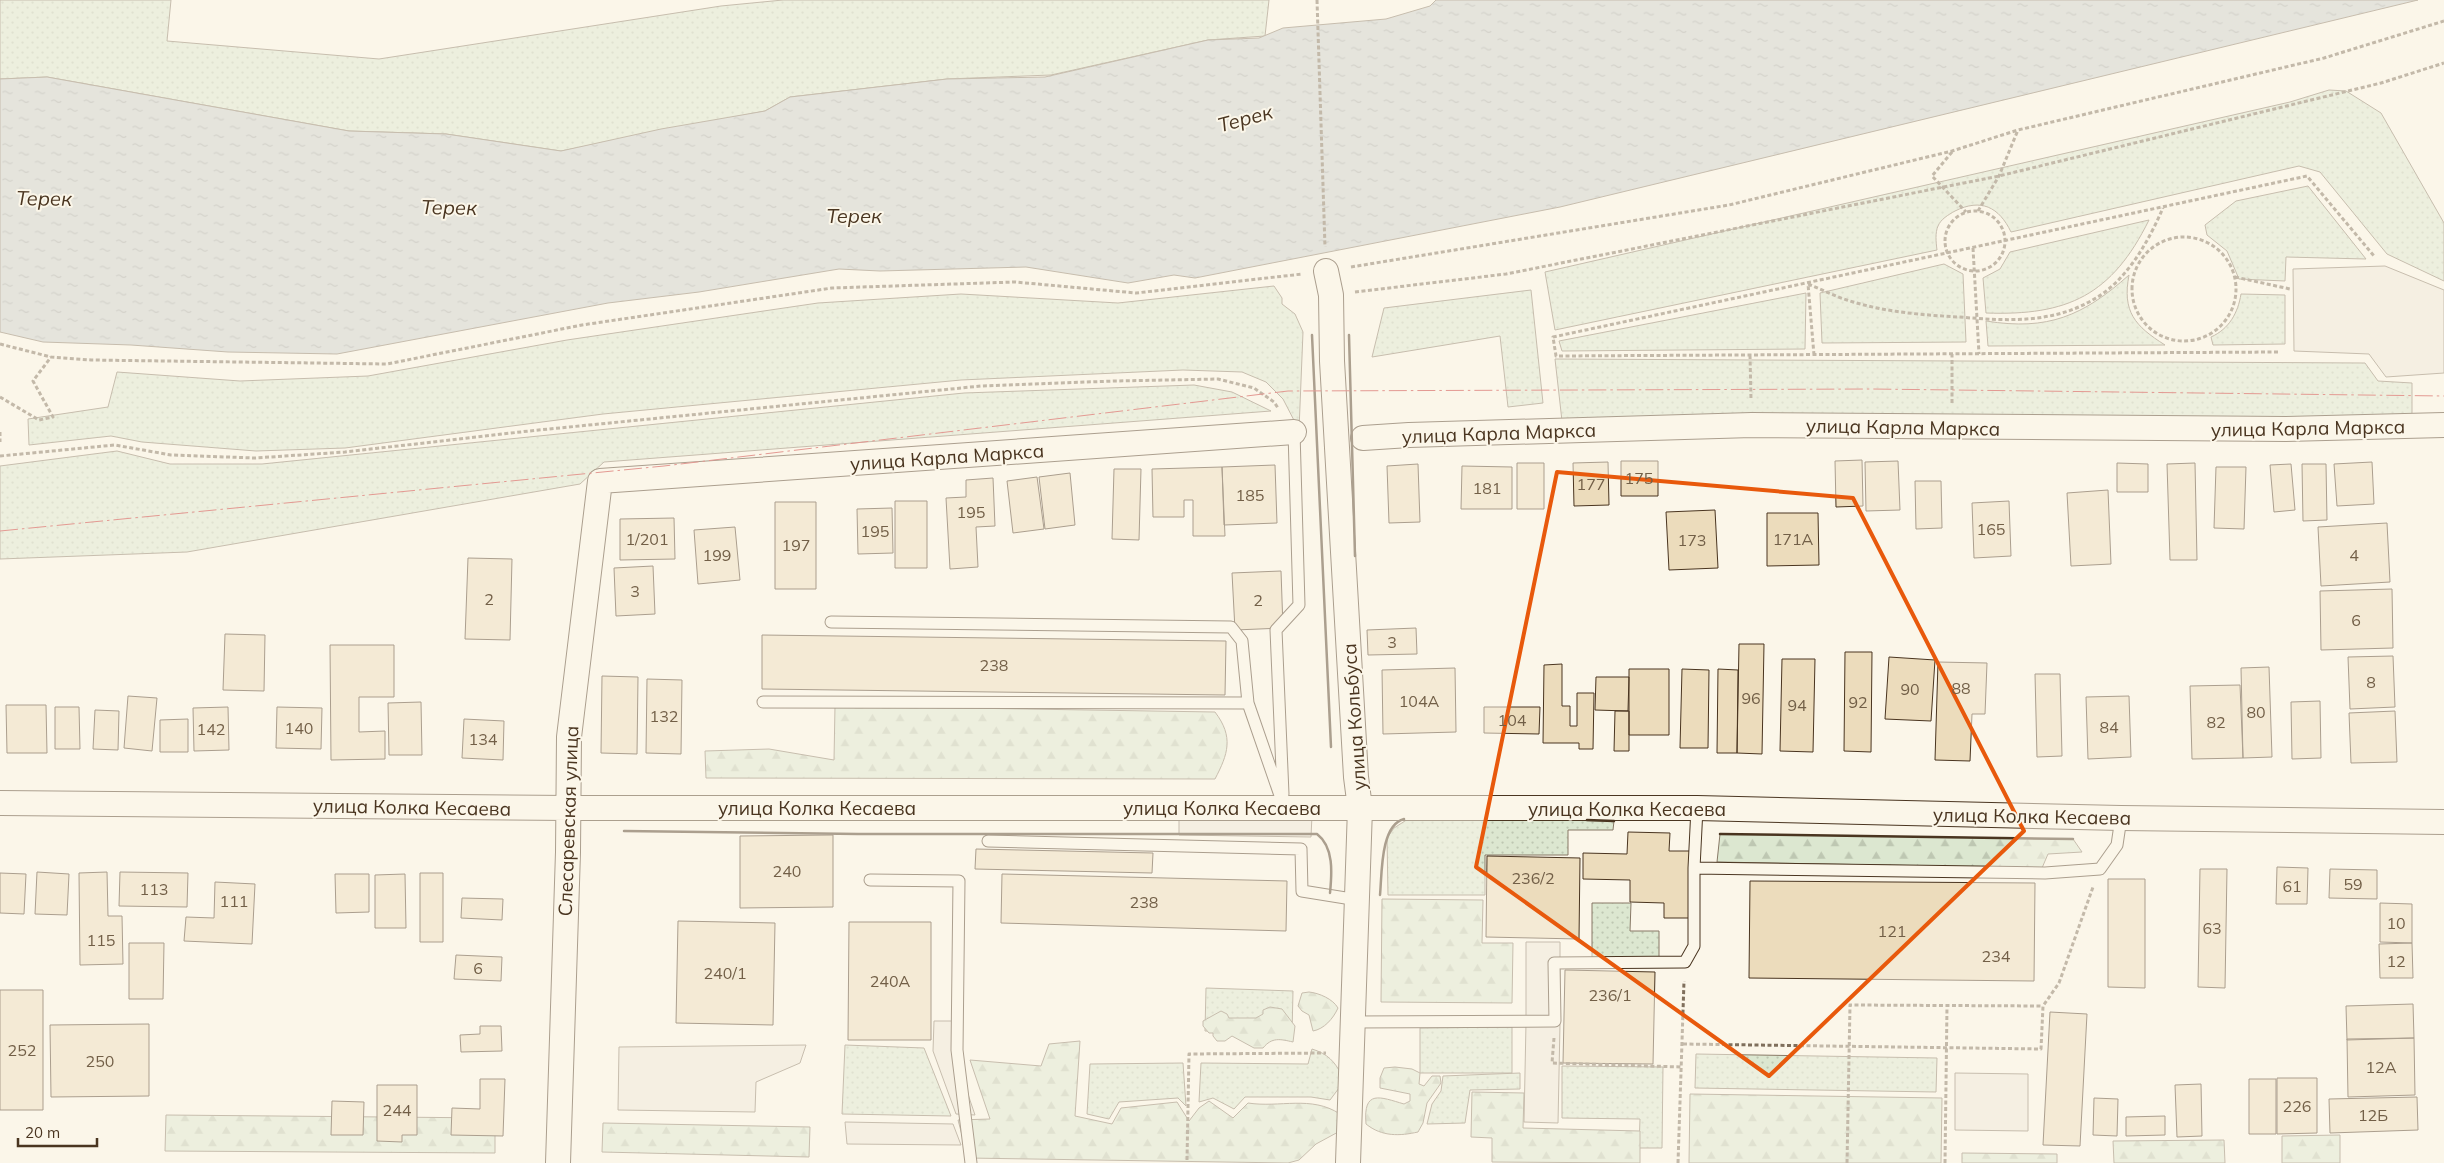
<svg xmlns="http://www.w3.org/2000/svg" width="2444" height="1163" font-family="Mulish,sans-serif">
<defs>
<pattern id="grass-dots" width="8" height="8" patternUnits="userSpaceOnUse" patternTransform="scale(1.25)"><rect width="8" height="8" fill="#dce7d0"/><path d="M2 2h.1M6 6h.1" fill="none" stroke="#bec7b2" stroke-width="1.8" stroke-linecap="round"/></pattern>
<pattern id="forest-firs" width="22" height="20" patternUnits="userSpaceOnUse" patternTransform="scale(1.25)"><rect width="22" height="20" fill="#dce7d0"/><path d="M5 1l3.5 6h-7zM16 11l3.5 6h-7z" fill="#bec7b2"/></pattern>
<pattern id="water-ripples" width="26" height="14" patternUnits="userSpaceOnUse" patternTransform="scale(1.25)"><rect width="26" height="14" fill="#c9cecd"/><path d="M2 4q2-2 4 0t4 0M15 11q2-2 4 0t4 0" fill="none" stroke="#a5a8a6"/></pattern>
</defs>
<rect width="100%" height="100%" fill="#fbf6e9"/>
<path fill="url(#grass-dots)" stroke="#887966" d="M 0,0 L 171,0 L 167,41 L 379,59 L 721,6 L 783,0 L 1269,0 L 1265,36 L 1208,40 L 1051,75 L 947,79 L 790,97 L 765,111 L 561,151 L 446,134 L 349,131 L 47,77 L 0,79 Z
M 2329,90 L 2346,91 L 2381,113 L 2444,223 L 2444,281 L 2387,254 L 2320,172 L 2299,166 L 2011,232 C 1999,207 1981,198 1955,211 C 1948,215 1941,219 1938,226 C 1935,233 1936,242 1937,250 L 1555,330 L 1545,272 L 2290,102 Z
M 2308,186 L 2366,259 L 2286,257 L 2285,281 L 2239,279 L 2227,251 L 2207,235 L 2205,225 L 2236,201 Z
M 2149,220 C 2112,295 2068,316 1986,313 L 1983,278 L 2000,269 L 2010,252 Z
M 1944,264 L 1963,274 L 1966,342 L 1822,343 L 1820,293 Z
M 2129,275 C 2122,312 2135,326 2165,345 L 1988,346 L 1986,321 C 2048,331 2083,316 2129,275 Z
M 1274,286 L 1282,298 L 1282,304 L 1295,314 L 1303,332 L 1299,430 L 1283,399 L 1266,382 L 1242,372 L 1183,370 L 961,380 L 603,414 L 345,448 L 256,451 L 142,442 L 111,436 L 29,445 L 28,419 L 108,407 L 117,372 L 240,381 L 368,376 L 567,340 L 818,303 L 961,294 L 1118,303 Z
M 1531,290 L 1543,403 L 1508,407 L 1500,336 L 1372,357 L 1384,308 Z
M 1806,293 L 1805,349 L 1562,351 L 1559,341 Z
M 2241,294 L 2285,295 L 2285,344 L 2213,345 L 2211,337 C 2229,329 2238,313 2241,294 Z
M 1555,359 L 2365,363 L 2378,381 L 2412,383 L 2412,418 L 1562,421 Z
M 1194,385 L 1232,392 L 1271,411 L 604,462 L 580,484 L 187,552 L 0,559 L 0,466 L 117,451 L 170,464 L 262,464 L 964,393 Z
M 1408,819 L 1417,818 L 1614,821 L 1613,830 L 1568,830 L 1568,855 L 1485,855 L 1485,895 L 1388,895 L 1387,838 L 1394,828 Z
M 1592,903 L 1631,903 L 1630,931 L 1659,931 L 1659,960 L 1592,961 Z
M 1206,988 L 1293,991 L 1292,1034 L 1205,1031 Z
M 1512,1027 L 1512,1073 L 1420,1073 L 1420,1028 Z
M 845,1045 L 924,1048 L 951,1116 L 842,1114 Z
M 1312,1049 C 1328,1054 1334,1061 1342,1075 L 1339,1088 L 1330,1100 L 1311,1097 L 1245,1097 L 1234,1109 L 1213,1098 L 1199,1102 L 1201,1063 L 1308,1064 Z
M 1696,1054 L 1937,1058 L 1936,1092 L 1695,1088 Z
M 1183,1063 L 1186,1106 L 1178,1098 L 1119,1102 L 1109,1119 L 1087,1114 L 1090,1064 Z
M 1562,1066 L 1663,1067 L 1662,1148 L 1639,1148 L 1640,1119 L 1562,1118 Z
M 1520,1073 L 1520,1089 L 1470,1090 L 1465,1123 L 1427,1124 L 1432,1104 L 1441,1091 L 1443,1076 Z"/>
<path fill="url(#forest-firs)" stroke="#887966" d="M 835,706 L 1215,712 C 1234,737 1228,754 1215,779 L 706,778 L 705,751 L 769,749 L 834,760 Z
M 1720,834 L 2073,839 L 2082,852 L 2048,854 L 2042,868 L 1717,862 Z
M 1382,899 L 1483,900 L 1482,943 L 1513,943 L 1512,1003 L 1381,1002 Z
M 1309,992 C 1319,993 1333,999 1338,1008 C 1333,1019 1324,1029 1313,1031 L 1309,1015 L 1302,1011 L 1298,1006 L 1302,993 Z
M 1270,1007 L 1282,1009 L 1295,1026 L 1293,1042 C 1280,1039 1272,1037 1263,1048 L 1254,1048 L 1232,1036 L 1225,1041 L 1217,1041 L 1213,1036 L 1213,1033 L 1209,1033 L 1203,1026 L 1203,1021 L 1221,1011 L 1227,1014 L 1229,1018 L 1256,1018 L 1263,1014 L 1263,1010 Z
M 1080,1041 L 1075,1116 L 1112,1124 L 1121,1108 L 1177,1102 L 1189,1121 L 1199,1108 L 1209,1101 L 1233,1118 L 1248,1103 C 1280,1108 1311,1095 1340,1114 L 1340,1131 L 1316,1144 L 1299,1160 L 1288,1163 L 968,1158 L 958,1120 L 990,1119 L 970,1060 L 1041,1066 L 1049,1044 Z
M 1395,1067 L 1412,1069 L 1420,1073 L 1419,1084 L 1424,1086 L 1432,1076 L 1440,1076 L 1441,1083 L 1427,1103 L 1423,1123 L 1418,1132 C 1400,1136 1382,1137 1366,1124 C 1363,1089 1380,1097 1404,1104 L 1410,1101 L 1410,1094 L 1380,1088 L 1380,1078 L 1384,1068 Z
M 1472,1092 L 1524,1093 L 1523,1128 L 1640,1131 L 1640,1163 L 1492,1162 L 1492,1138 L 1471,1137 Z
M 1690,1094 L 1942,1098 L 1941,1163 L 1689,1163 Z
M 166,1115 L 495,1118 L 495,1153 L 165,1151 Z
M 603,1123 L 810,1127 L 809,1157 L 602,1152 Z
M 2340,1135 L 2340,1163 L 2282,1163 L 2282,1136 Z
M 2224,1140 L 2225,1163 L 2114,1163 L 2113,1141 Z
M 1962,1153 L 2057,1154 L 2057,1163 L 1962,1163 Z"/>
<path fill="#ede7d9" stroke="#887966" d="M 2385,266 L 2444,290 L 2444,373 L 2386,377 L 2369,354 L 2294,351 L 2293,269 Z
M 1179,813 L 1312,815 L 1311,837 L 1179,835 Z
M 1526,942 L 1560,942 L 1560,1018 L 1526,1018 Z
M 934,1021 L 954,1021 L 953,1050 L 975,1115 L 956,1114 L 933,1051 Z
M 1526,1023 L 1560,1024 L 1558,1123 L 1524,1122 Z
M 806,1045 L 800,1063 L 756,1082 L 755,1112 L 618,1110 L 619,1047 Z
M 1955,1073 L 2028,1074 L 2028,1131 L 1955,1130 Z
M 845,1122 L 953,1124 L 961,1145 L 847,1144 Z"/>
<path fill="url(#water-ripples)" stroke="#887966" d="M 1436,0 L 2418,0 L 1560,207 L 1195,278 L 1174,275 L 1128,283 L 1026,267 L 880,271 L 839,269 L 699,292 L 608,303 L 337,354 L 228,352 L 131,345 L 43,342 L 0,332 L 0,79 L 47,77 L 349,131 L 446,134 L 561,151 L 661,129 L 765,111 L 790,97 L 947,79 L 1045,77 L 1208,40 L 1259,38 L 1283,28 L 1386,19 L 1430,6 Z"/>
<path fill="#ecdcbc" stroke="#4a3520" d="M 1862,460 L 1863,506 L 1836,507 L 1835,461 Z
M 1621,461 L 1658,461 L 1658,496 L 1621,496 Z
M 1898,461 L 1900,510 L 1866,511 L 1865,462 Z
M 1608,462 L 1609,505 L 1574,506 L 1573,463 Z
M 2372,462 L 2374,504 L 2337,506 L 2334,464 Z
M 1517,463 L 1544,463 L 1544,509 L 1517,509 Z
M 2117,463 L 2148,464 L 2148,492 L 2117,492 Z
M 2195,463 L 2197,560 L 2170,560 L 2167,464 Z
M 1418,464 L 1420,522 L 1389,523 L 1387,466 Z
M 2291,464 L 2295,510 L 2274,512 L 2270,465 Z
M 2302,464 L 2326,464 L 2327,520 L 2303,521 Z
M 1275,465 L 1277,523 L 1224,525 L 1222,467 Z
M 1462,466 L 1512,467 L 1512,509 L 1461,509 Z
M 1222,467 L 1225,536 L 1193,536 L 1193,500 L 1184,500 L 1184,517 L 1153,517 L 1152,469 Z
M 2216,467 L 2246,467 L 2244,529 L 2214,528 Z
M 1114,469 L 1141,469 L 1139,540 L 1112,539 Z
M 1070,473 L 1075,525 L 1045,529 L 1039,477 Z
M 1037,477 L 1044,529 L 1013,533 L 1007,481 Z
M 993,478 L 995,526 L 976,527 L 978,567 L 950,569 L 946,498 L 966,497 L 966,480 Z
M 1915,481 L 1941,481 L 1942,528 L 1916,529 Z
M 2108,490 L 2111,564 L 2071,566 L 2067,493 Z
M 895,501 L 927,501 L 927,568 L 895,568 Z
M 2009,501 L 2011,556 L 1974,558 L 1972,503 Z
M 775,502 L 816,502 L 816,589 L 775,589 Z
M 892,508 L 893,553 L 858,554 L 857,509 Z
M 1715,510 L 1718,568 L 1669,570 L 1666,512 Z
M 1767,513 L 1818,513 L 1819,565 L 1767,566 Z
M 674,518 L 675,559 L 620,560 L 620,519 Z
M 2387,523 L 2390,582 L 2321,586 L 2318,527 Z
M 735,527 L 740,580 L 698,584 L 694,530 Z
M 468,558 L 512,559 L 510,640 L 465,639 Z
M 653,566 L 655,614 L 616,616 L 614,568 Z
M 1281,571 L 1283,628 L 1235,630 L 1232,573 Z
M 2392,589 L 2393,648 L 2321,650 L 2320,591 Z
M 1416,628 L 1417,654 L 1368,655 L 1367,630 Z
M 225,634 L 265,635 L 264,691 L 223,690 Z
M 762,635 L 1226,641 L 1225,695 L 762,689 Z
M 1739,644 L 1764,644 L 1762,754 L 1737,753 Z
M 330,645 L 394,645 L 394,697 L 359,697 L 359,732 L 385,731 L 385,759 L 331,760 Z
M 1845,652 L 1872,652 L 1871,752 L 1844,751 Z
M 2393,656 L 2395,707 L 2350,709 L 2348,657 Z
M 1889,657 L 1935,660 L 1931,721 L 1885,719 Z
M 1782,659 L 1815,659 L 1813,752 L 1780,751 Z
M 1938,662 L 1987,663 L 1985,714 L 1972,714 L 1970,761 L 1935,760 Z
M 1562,664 L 1562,706 L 1570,706 L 1570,726 L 1577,726 L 1577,693 L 1594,693 L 1593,749 L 1579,749 L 1579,743 L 1543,743 L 1544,665 Z
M 2269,667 L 2272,757 L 2243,758 L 2241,668 Z
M 1455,668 L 1456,732 L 1383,734 L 1382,670 Z
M 1629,669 L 1669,669 L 1669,735 L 1629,735 Z
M 1682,669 L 1709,670 L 1708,748 L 1680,748 Z
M 1718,669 L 1738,670 L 1737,753 L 1717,753 Z
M 2035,674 L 2060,674 L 2062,756 L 2037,757 Z
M 602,676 L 638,677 L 637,754 L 601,753 Z
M 1596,677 L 1629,677 L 1628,711 L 1595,710 Z
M 647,679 L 682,680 L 681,754 L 646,753 Z
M 2240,685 L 2243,758 L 2192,759 L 2190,686 Z
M 128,696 L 157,698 L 152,751 L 124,748 Z
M 2129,696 L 2131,757 L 2088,759 L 2086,697 Z
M 2320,701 L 2321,758 L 2292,759 L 2291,702 Z
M 421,702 L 422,755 L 389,755 L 388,703 Z
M 6,705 L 46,705 L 47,753 L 7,753 Z
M 55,707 L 79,707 L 80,749 L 55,749 Z
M 228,707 L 229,750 L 194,751 L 193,708 Z
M 277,707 L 322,708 L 321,749 L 276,748 Z
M 1484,707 L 1540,707 L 1539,734 L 1484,733 Z
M 95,710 L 119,711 L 118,750 L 93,749 Z
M 1615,711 L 1629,711 L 1629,751 L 1614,751 Z
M 2395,711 L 2397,762 L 2351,763 L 2349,713 Z
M 188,719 L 188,752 L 160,752 L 160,720 Z
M 464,719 L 504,721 L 503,760 L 462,758 Z
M 1628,832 L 1670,833 L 1669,851 L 1693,851 L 1691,918 L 1664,918 L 1664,903 L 1630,902 L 1630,880 L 1583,879 L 1583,853 L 1627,854 Z
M 833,835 L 833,907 L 740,908 L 740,836 Z
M 976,849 L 1153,853 L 1152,873 L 975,869 Z
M 1487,856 L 1580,858 L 1579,939 L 1486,937 Z
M 2277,867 L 2308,868 L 2307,904 L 2276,904 Z
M 2200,869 L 2227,869 L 2225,988 L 2198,987 Z
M 2330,869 L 2377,870 L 2377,899 L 2329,898 Z
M 37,872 L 69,874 L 67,915 L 35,914 Z
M 107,872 L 108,916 L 122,916 L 123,964 L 80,965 L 79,873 Z
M 120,872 L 188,873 L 187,907 L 119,906 Z
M 0,873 L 26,874 L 24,914 L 0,913 Z
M 420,873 L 443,873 L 443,942 L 420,942 Z
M 335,874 L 369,874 L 369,912 L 336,913 Z
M 405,874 L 406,928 L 375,928 L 375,875 Z
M 1002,874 L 1287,881 L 1286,931 L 1001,923 Z
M 2108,879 L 2145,879 L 2145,988 L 2108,987 Z
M 1750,881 L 2035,883 L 2034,981 L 1749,978 Z
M 215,882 L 255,884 L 252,944 L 184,941 L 186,917 L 214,918 Z
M 462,898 L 503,899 L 502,920 L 461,918 Z
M 2380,903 L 2412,904 L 2412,943 L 2380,942 Z
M 678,921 L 775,923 L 773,1025 L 676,1023 Z
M 849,922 L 931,922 L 931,1040 L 848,1040 Z
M 129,943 L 164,943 L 163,999 L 129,999 Z
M 2412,943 L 2413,978 L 2380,978 L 2379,944 Z
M 456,955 L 502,957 L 501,981 L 454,979 Z
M 1565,970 L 1655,972 L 1653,1064 L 1563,1063 Z
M 0,990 L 43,990 L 43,1110 L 0,1110 Z
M 2413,1004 L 2414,1038 L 2347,1040 L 2346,1006 Z
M 2050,1012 L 2087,1014 L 2080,1146 L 2043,1145 Z
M 149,1024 L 149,1096 L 51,1097 L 50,1025 Z
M 480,1026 L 501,1026 L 502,1051 L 461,1052 L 460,1035 L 480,1034 Z
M 2414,1038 L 2415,1095 L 2348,1097 L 2347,1039 Z
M 2277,1078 L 2317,1078 L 2317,1133 L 2277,1134 Z
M 480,1079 L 505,1079 L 503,1136 L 451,1135 L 452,1108 L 480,1109 Z
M 2249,1079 L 2276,1079 L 2276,1134 L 2249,1134 Z
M 2201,1084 L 2202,1136 L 2177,1137 L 2175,1085 Z
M 377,1085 L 417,1085 L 417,1135 L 402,1135 L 402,1142 L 377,1141 Z
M 2417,1097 L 2418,1130 L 2330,1133 L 2329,1099 Z
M 2094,1098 L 2118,1099 L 2117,1136 L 2093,1135 Z
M 332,1101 L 364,1102 L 363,1135 L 331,1135 Z
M 2165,1116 L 2165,1135 L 2126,1136 L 2126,1117 Z"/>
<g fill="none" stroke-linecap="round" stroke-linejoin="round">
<g stroke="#4a3520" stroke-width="13">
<path id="lane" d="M 831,622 L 1231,627 L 1242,641 L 1248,703
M 763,702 L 1248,703 L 1284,807
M 1283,794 L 1276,630 L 1299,605 L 1294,432
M 988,841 L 1301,849 L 1302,891 L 1358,900
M 1694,868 L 2045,873 L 2100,869 L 2117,845 L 2121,818
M 870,880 L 959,881 L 957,1050 L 971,1163
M 1354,1022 L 1555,1021 L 1554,963 L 1685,962 L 1694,946 L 1694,868 L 1697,808"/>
</g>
<g stroke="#4a3520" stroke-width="26">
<path id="street" d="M 1326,271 L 1331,295 L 1332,361 L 1356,777 L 1360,808 L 1348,1163
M 1363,438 L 1409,435 L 1752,425 L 2286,429 L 2444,425
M 0,803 L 569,808 L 1697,808 L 2121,818 L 2444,822
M 558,1163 L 568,852 L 569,737 L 600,481 L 1294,432"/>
</g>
<path stroke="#7f6f5c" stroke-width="3" stroke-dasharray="4 2.5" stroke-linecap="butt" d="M 1317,0 L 1325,247
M 1952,152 L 1932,176 L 1966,212
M 1978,211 L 1999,176 L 2018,130
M1945 241a30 30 0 1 1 60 0a30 30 0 1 1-60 0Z
M2132 289a52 52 0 1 1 104 0a52 52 0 1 1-104 0Z
M 1973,248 L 1979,354
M 1351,267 L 1729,205 L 1952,151 L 2018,130 L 2324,58 L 2444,21
M 2235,277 L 2290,289
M 1355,292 L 1506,274 L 1999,176 L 2381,83 L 2444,63
M 0,344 L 51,357 L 91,360 L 387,364 L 582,325 L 832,288 L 1015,282 L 1136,293 L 1302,274
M 2278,352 L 1556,356 L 1553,337 L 2307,176 L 2374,256
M 1750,355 L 1751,400
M 1814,355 L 1808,284 C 1821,289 1834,296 1847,300 C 1883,312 1922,315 1959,317 C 2007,321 2054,324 2096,298 C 2128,279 2149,240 2163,208
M 0,397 L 39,420 L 53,417 L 33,381 L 51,357
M 1952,403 L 1952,354
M 0,432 L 0,442
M 0,456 L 115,445 L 171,455 L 255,458 L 345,452 L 529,431 L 981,386 L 1114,381 L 1218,379 L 1254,388 L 1274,402 L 1278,408
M 1554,1038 L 1552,1063 L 1682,1067
M 1683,1044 L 2041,1049 L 2043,1006 L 2059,983 L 2093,887
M 1187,1160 L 1189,1054 L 1326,1053
M 1678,1163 L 1684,981
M 1847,1163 L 1850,1005 L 2043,1006
M 1945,1163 L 1947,1006"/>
<use href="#lane" stroke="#fbf6e9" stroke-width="11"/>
<use href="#street" stroke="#fbf6e9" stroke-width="24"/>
<path stroke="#4a3520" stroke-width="2.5" d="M 1312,335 L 1331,747
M 1349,335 L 1355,556
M 1587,820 L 1614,821
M 624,831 L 858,834 L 1317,834 C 1334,847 1332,873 1330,893
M 1720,834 L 2073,839
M 1380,895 C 1382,875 1380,825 1404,819"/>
<path stroke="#c62828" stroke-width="1" stroke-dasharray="18 4 2.5 4" stroke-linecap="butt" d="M 0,531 L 664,466 L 1288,391 L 1872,389 L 2444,396"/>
</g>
<path d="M0 0H2444V1163H0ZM 1557,472 L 1853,498 L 2024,831 L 1769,1076 L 1476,867 Z" fill="#fbf6e9" fill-opacity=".55" fill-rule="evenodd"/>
<path fill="none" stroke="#e8590c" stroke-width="4" stroke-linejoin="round" d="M 1557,472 L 1853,498 L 2024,831 L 1769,1076 L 1476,867 Z"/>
<g text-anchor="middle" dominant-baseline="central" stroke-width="4" stroke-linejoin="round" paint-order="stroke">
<g font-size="16" fill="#725f47">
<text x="1639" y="478">175</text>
<text x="1591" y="484">177</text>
<text x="1487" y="488">181</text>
<text x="1250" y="495">185</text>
<text x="971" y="512">195</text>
<text x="1991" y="529">165</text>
<text x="875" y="531">195</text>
<text x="647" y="539">1/201</text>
<text x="1793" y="539">171А</text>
<text x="1692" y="540">173</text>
<text x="796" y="545">197</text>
<text x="717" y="555">199</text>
<text x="2354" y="555">4</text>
<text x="635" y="591">3</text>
<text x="489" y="599">2</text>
<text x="1258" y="600">2</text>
<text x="2356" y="620">6</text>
<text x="1392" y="642">3</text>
<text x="994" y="665">238</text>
<text x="2371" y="682">8</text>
<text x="1961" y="688">88</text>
<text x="1910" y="689">90</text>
<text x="1751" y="698">96</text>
<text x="1419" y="701">104А</text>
<text x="1858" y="702">92</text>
<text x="1797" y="705">94</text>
<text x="2256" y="712">80</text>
<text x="664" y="716">132</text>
<text x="1512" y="720">104</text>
<text x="2216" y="722">82</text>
<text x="2109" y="727">84</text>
<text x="299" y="728">140</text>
<text x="211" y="729">142</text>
<text x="483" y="739">134</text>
<text x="787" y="871">240</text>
<text x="1533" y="878">236/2</text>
<text x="2353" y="884">59</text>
<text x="2292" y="886">61</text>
<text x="154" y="889">113</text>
<text x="234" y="901">111</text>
<text x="1144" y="902">238</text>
<text x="2396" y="923">10</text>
<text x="2212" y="928">63</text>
<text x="1892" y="931">121</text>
<text x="101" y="940">115</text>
<text x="1996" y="956">234</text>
<text x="2396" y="961">12</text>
<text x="478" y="968">6</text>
<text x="725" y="973">240/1</text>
<text x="890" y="981">240А</text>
<text x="1610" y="995">236/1</text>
<text x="22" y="1050">252</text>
<text x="100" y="1061">250</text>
<text x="2381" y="1067">12А</text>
<text x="2297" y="1106">226</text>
<text x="397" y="1110">244</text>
<text x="2373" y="1115">12Б</text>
</g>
<g font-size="19" fill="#4a3520" stroke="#fbf6e9">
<text transform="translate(1903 427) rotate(1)">улица Карла Маркса</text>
<text transform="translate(2308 428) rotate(-1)">улица Карла Маркса</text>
<text transform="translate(1499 433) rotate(-2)">улица Карла Маркса</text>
<text transform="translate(947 457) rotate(-4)">улица Карла Маркса</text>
<text transform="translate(1354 717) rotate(-94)">улица Кольбуса</text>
<text transform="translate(412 807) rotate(1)">улица Колка Кесаева</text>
<text x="817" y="808">улица Колка Кесаева</text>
<text x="1222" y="808">улица Колка Кесаева</text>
<text x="1627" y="809">улица Колка Кесаева</text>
<text transform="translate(2032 816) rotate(1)">улица Колка Кесаева</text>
<text transform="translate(568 821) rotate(-88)">Слесаревская улица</text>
</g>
<g font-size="20" font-style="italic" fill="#4a3520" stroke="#fbf6e9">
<text transform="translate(1245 118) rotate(-15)">Терек</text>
<text transform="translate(44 198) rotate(1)">Терек</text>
<text transform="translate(449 207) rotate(1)">Терек</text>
<text x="854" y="215">Терек</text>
</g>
</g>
<path d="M18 1138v8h79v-8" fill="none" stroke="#4a3520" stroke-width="2.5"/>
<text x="25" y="1138" font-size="15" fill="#4a3520" stroke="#fbf6e9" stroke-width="4" paint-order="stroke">20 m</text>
</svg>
